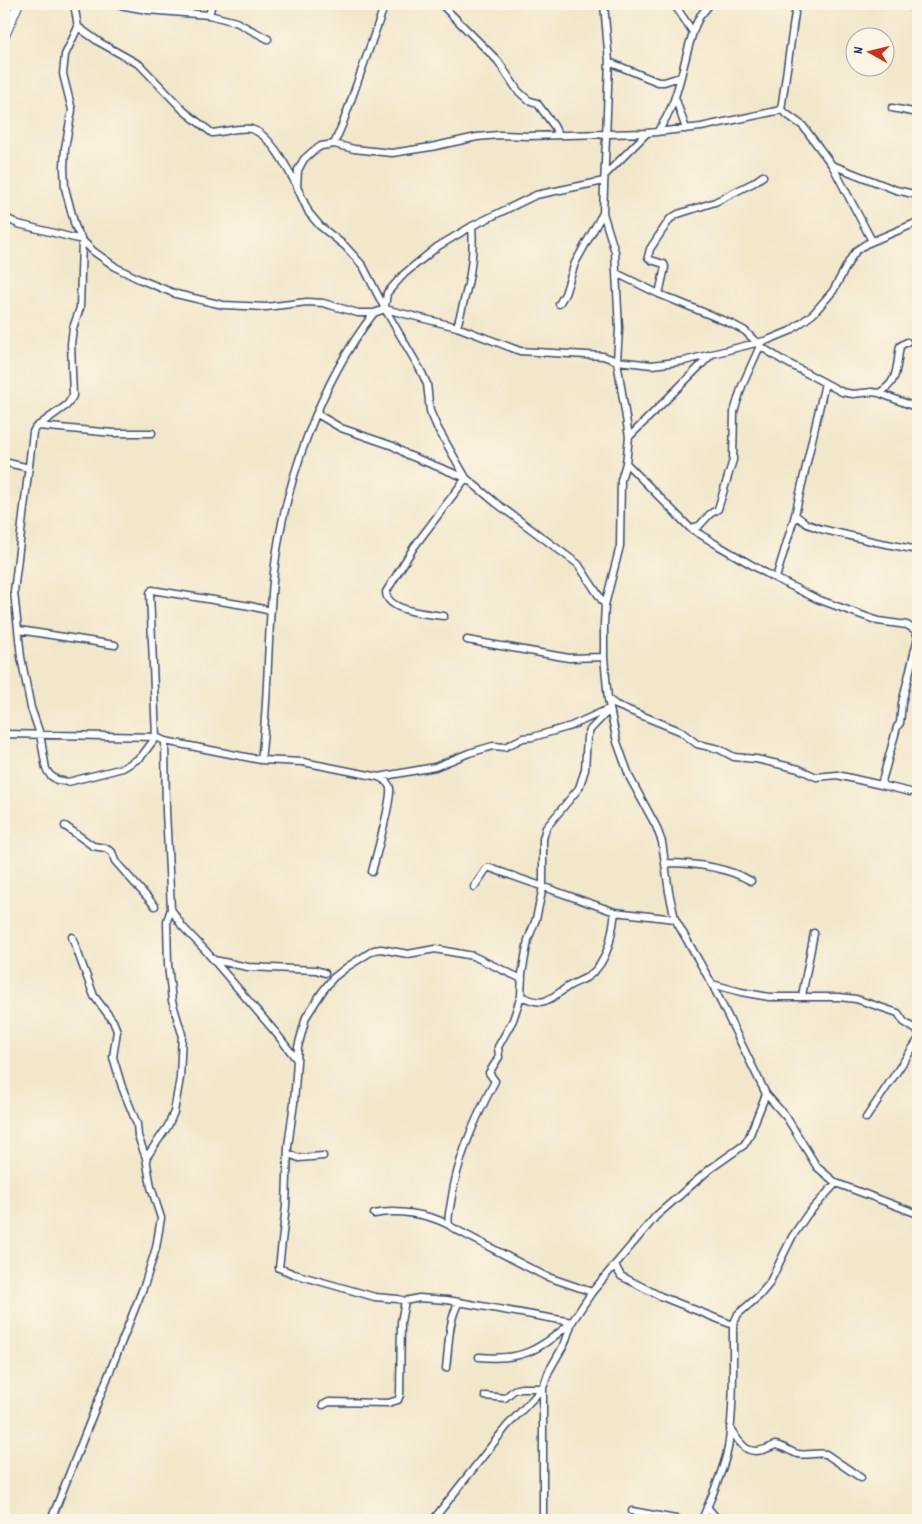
<svg xmlns="http://www.w3.org/2000/svg" width="922" height="1524" font-family="Dekko,sans-serif">
<rect width="100%" height="100%" fill="#fcf5e5"/>
<filter id="ink" filterUnits="userSpaceOnUse"><feTurbulence type="fractalNoise" baseFrequency=".02" numOctaves="2"/><feDisplacementMap in="SourceGraphic" scale="10" xChannelSelector="R" yChannelSelector="G"/><feConvolveMatrix kernelMatrix="1 2 1 2 8 2 1 2 1" color-interpolation-filters="sRGB"/></filter>
<filter id="wash" filterUnits="userSpaceOnUse"><feTurbulence type="fractalNoise" baseFrequency=".0096" numOctaves="4" result="noise"/><feDisplacementMap in="SourceGraphic" scale="20" xChannelSelector="R" yChannelSelector="G"/><feGaussianBlur stdDeviation="1.12" result="paint"/><feColorMatrix in="noise" values="0 0 0 0 0 0 0 0 0 0 0 0 0 0 0 0 0 1.4 0 .05"/><feComposite in="paint" operator="in"/></filter>
<g filter="url(#wash)">
<rect width="100%" height="100%" fill="#f1e7ca"/>
</g>
<g filter="url(#ink)">
<g fill="none" stroke-linecap="round" stroke-linejoin="round">
<g stroke="#3b4b6e" stroke-width="9">
<path id="street" d="M 74,4 L 78,27 L 65,55 L 63,74 L 72,110 L 65,148 L 64,167 L 65,188 L 75,226 L 82,240 L 80,308 L 73,328 L 71,344 L 73,396 L 67,405 L 35,428 L 33,432 L 14,592 L 21,657 L 31,708 L 40,734 L 46,769 L 50,775 L 57,780 L 68,782 L 123,768 L 141,757 L 156,737 L 150,593 L 152,590 L 250,606 L 271,611
M 114,4 L 147,10 L 209,15 L 236,22 L 268,39
M 385,4 L 343,123 L 334,144 L 321,146 L 313,151 L 304,159 L 298,170 L 297,187 L 309,213 L 320,226 L 345,246 L 363,266 L 385,309 L 421,371 L 427,384 L 430,411 L 437,427 L 466,478 L 496,503 L 578,564 L 605,605
M 441,4 L 498,61 L 518,91 L 528,100 L 537,103 L 554,126 L 558,134
M 604,4 L 609,62 L 603,213 L 615,252 L 619,329 L 617,361 L 629,437 L 626,463 L 621,480 L 620,546 L 605,605 L 604,624 L 604,657 L 608,699 L 617,742 L 630,778 L 656,826 L 662,842 L 669,892 L 675,919 L 712,984 L 766,1094 L 787,1118 L 817,1167 L 836,1183 L 918,1214
M 674,4 L 693,32
M 902,4 L 918,9
M 209,15 L 212,4
M 78,27 L 99,42 L 140,65 L 184,111 L 212,133 C 224,132 239,127 251,129 C 271,134 288,170 297,186
M 609,62 L 658,82 L 664,82 L 680,77
M 675,97 L 686,129
M 892,108 L 918,113
M 781,110 L 795,13
M 657,132 C 681,101 682,59 696,24 L 700,16 L 710,4
M 334,144 L 354,149 L 392,153 L 431,147 L 477,137 L 499,135 L 528,136 L 647,133 L 701,127 L 781,110 L 803,126 L 832,165 L 872,241
M 832,165 L 896,190 L 918,195
M 605,175 L 647,133
M 4,217 L 18,224 L 82,240 L 93,251 L 117,268 L 139,279 L 176,294 L 223,305 L 266,307 L 307,302 L 323,303 L 358,313 L 374,313 L 385,309 L 457,327 L 520,351 L 603,356 L 617,361 L 652,365 L 684,361 L 768,340 L 790,331 L 813,314 L 833,291 L 851,258 L 857,250 L 866,244 L 918,222
M 616,273 L 659,294 L 732,324 L 745,331 L 760,346 L 782,360 L 842,392 L 853,394 L 872,392 L 879,393 L 918,408
M 659,294 L 665,267 L 664,264 L 651,260 L 648,257 L 650,249 L 670,219 L 678,214 L 715,202 L 753,183 L 763,176
M 559,304 L 565,294 L 575,263 L 603,213
M 385,307 L 387,293 L 404,274 L 437,247 L 472,226 L 536,195 L 604,181
M 457,327 C 467,290 475,265 472,226
M 879,393 C 899,382 896,367 900,346 L 907,342
M 317,414 L 341,428 L 393,446 L 408,455 L 466,478 L 414,547 L 386,592 C 387,612 430,614 444,616
M 38,426 L 113,433 L 152,433
M 629,437 L 712,354
M 4,462 L 29,468
M 795,515 L 807,524 L 821,529 L 876,542 L 918,550
M 690,528 L 699,526 L 710,514 L 718,509 L 733,460 L 734,412 L 742,386 L 760,346
M 776,578 L 795,515 L 825,383
M 19,630 L 115,645
M 467,640 L 569,658 L 604,657
M 608,699 L 616,705 L 680,731 L 697,744 L 719,749 L 734,757 L 756,759 L 799,769 L 816,777 L 837,775 L 881,785 L 897,727 L 900,723 L 902,703 L 918,637 L 915,630 L 907,625 L 878,621 L 817,599 L 771,576 L 719,546 L 690,528 L 626,463
M 4,734 L 156,737 L 165,741 L 261,760 L 303,762 L 379,777 L 435,767 L 469,753 L 493,746 L 505,747 L 523,738 L 533,737 L 571,726 L 606,710
M 165,741 L 166,812 L 171,909 L 182,926 L 205,950 L 276,1033 L 297,1060
M 261,760 C 269,698 267,634 274,572 C 284,485 320,382 374,313
M 881,785 L 910,792
M 65,826 L 93,846 L 105,848 L 112,852 L 115,861 L 155,906
M 665,863 C 694,863 726,867 751,881
M 372,872 C 376,856 392,800 390,788 C 389,783 383,779 379,777
M 474,887 L 487,868 L 490,868 L 615,912 L 675,919
M 214,960 L 248,967 L 316,970 L 325,973
M 522,979 L 473,956 L 435,949 L 408,954 L 381,949 L 374,950 L 347,967 L 333,978 L 322,992 L 306,1017 L 298,1047 L 294,1103 L 288,1146 L 286,1206 L 279,1268 L 294,1274 L 375,1297 L 398,1299 L 405,1301 L 419,1298 L 447,1300 L 572,1322
M 712,984 L 741,992 L 769,997 L 839,997 L 856,999 L 898,1013 L 904,1022 L 918,1031
M 521,996 C 544,1007 547,1001 566,988 C 574,982 583,981 590,975 C 609,961 612,933 615,912
M 802,996 L 814,933
M 866,1118 L 918,1040
M 289,1154 L 299,1158 L 323,1156
M 146,1158 L 168,1126 L 174,1112 L 180,1078 L 182,1034 L 172,1001 L 168,965 L 167,921 L 171,909
M 374,1214 C 396,1209 429,1214 449,1225
M 615,1265 L 621,1276 L 660,1296 L 733,1325
M 592,1292 L 545,1276 L 453,1228 L 449,1225 C 447,1217 450,1210 451,1202 C 457,1159 475,1119 495,1081 L 489,1073 L 499,1057 L 498,1047 L 513,1020 L 521,996 L 522,974 L 528,940 L 536,919 L 543,887 L 543,839 L 546,828 L 579,788 L 585,770 L 587,737 L 590,730 L 610,709
M 479,1357 C 523,1361 538,1350 571,1323
M 446,1368 C 449,1346 448,1321 459,1302
M 485,1396 L 505,1398 L 514,1390 L 521,1388 L 543,1388
M 323,1405 L 329,1402 L 388,1403 L 398,1400 L 400,1395 L 401,1322 L 405,1301
M 730,1428 C 743,1449 750,1458 775,1445 C 784,1446 790,1452 798,1454 C 808,1456 816,1452 826,1454 L 861,1478
M 707,1507 L 718,1520
M 632,1511 L 681,1520
M 51,1520 L 145,1283 L 156,1248 L 161,1218 L 151,1187 L 146,1158 L 138,1136 L 137,1124 L 122,1087 L 113,1057 L 117,1031 L 113,1021 L 94,996 L 72,937
M 433,1520 L 507,1426 L 543,1388
M 543,1520 L 543,1388 L 549,1371 L 565,1343 L 572,1322 L 592,1292 L 656,1216 L 710,1169 L 744,1145 L 749,1137 L 766,1094
M 702,1520 C 711,1497 723,1473 728,1448 C 734,1411 733,1363 733,1325 L 738,1314 L 759,1296 L 769,1284 L 792,1237 L 807,1215 L 836,1183"/>
</g>
<g stroke="#3b4b6e" stroke-width="11">
<path id="secondary" d="M 4,37 L 18,4"/>
</g>
<use href="#street" stroke="#fff" stroke-width="6"/>
<use href="#secondary" stroke="#fff" stroke-width="9"/>
</g>
</g>
<rect width="922" height="1524" fill="none" stroke="#fcf5e5" stroke-width="20"/>
<g transform="translate(870 52) rotate(278)"><circle r="24" fill="#fcf5e5" stroke="#a2a6af"/>
<path d="M0-4L9 19L0 12L-9 19Z" fill="#c8321e"/>
<text y="-8" font-size="14" font-weight="bold" text-anchor="middle" fill="#1b2f5e">N</text>
</g>
</svg>
